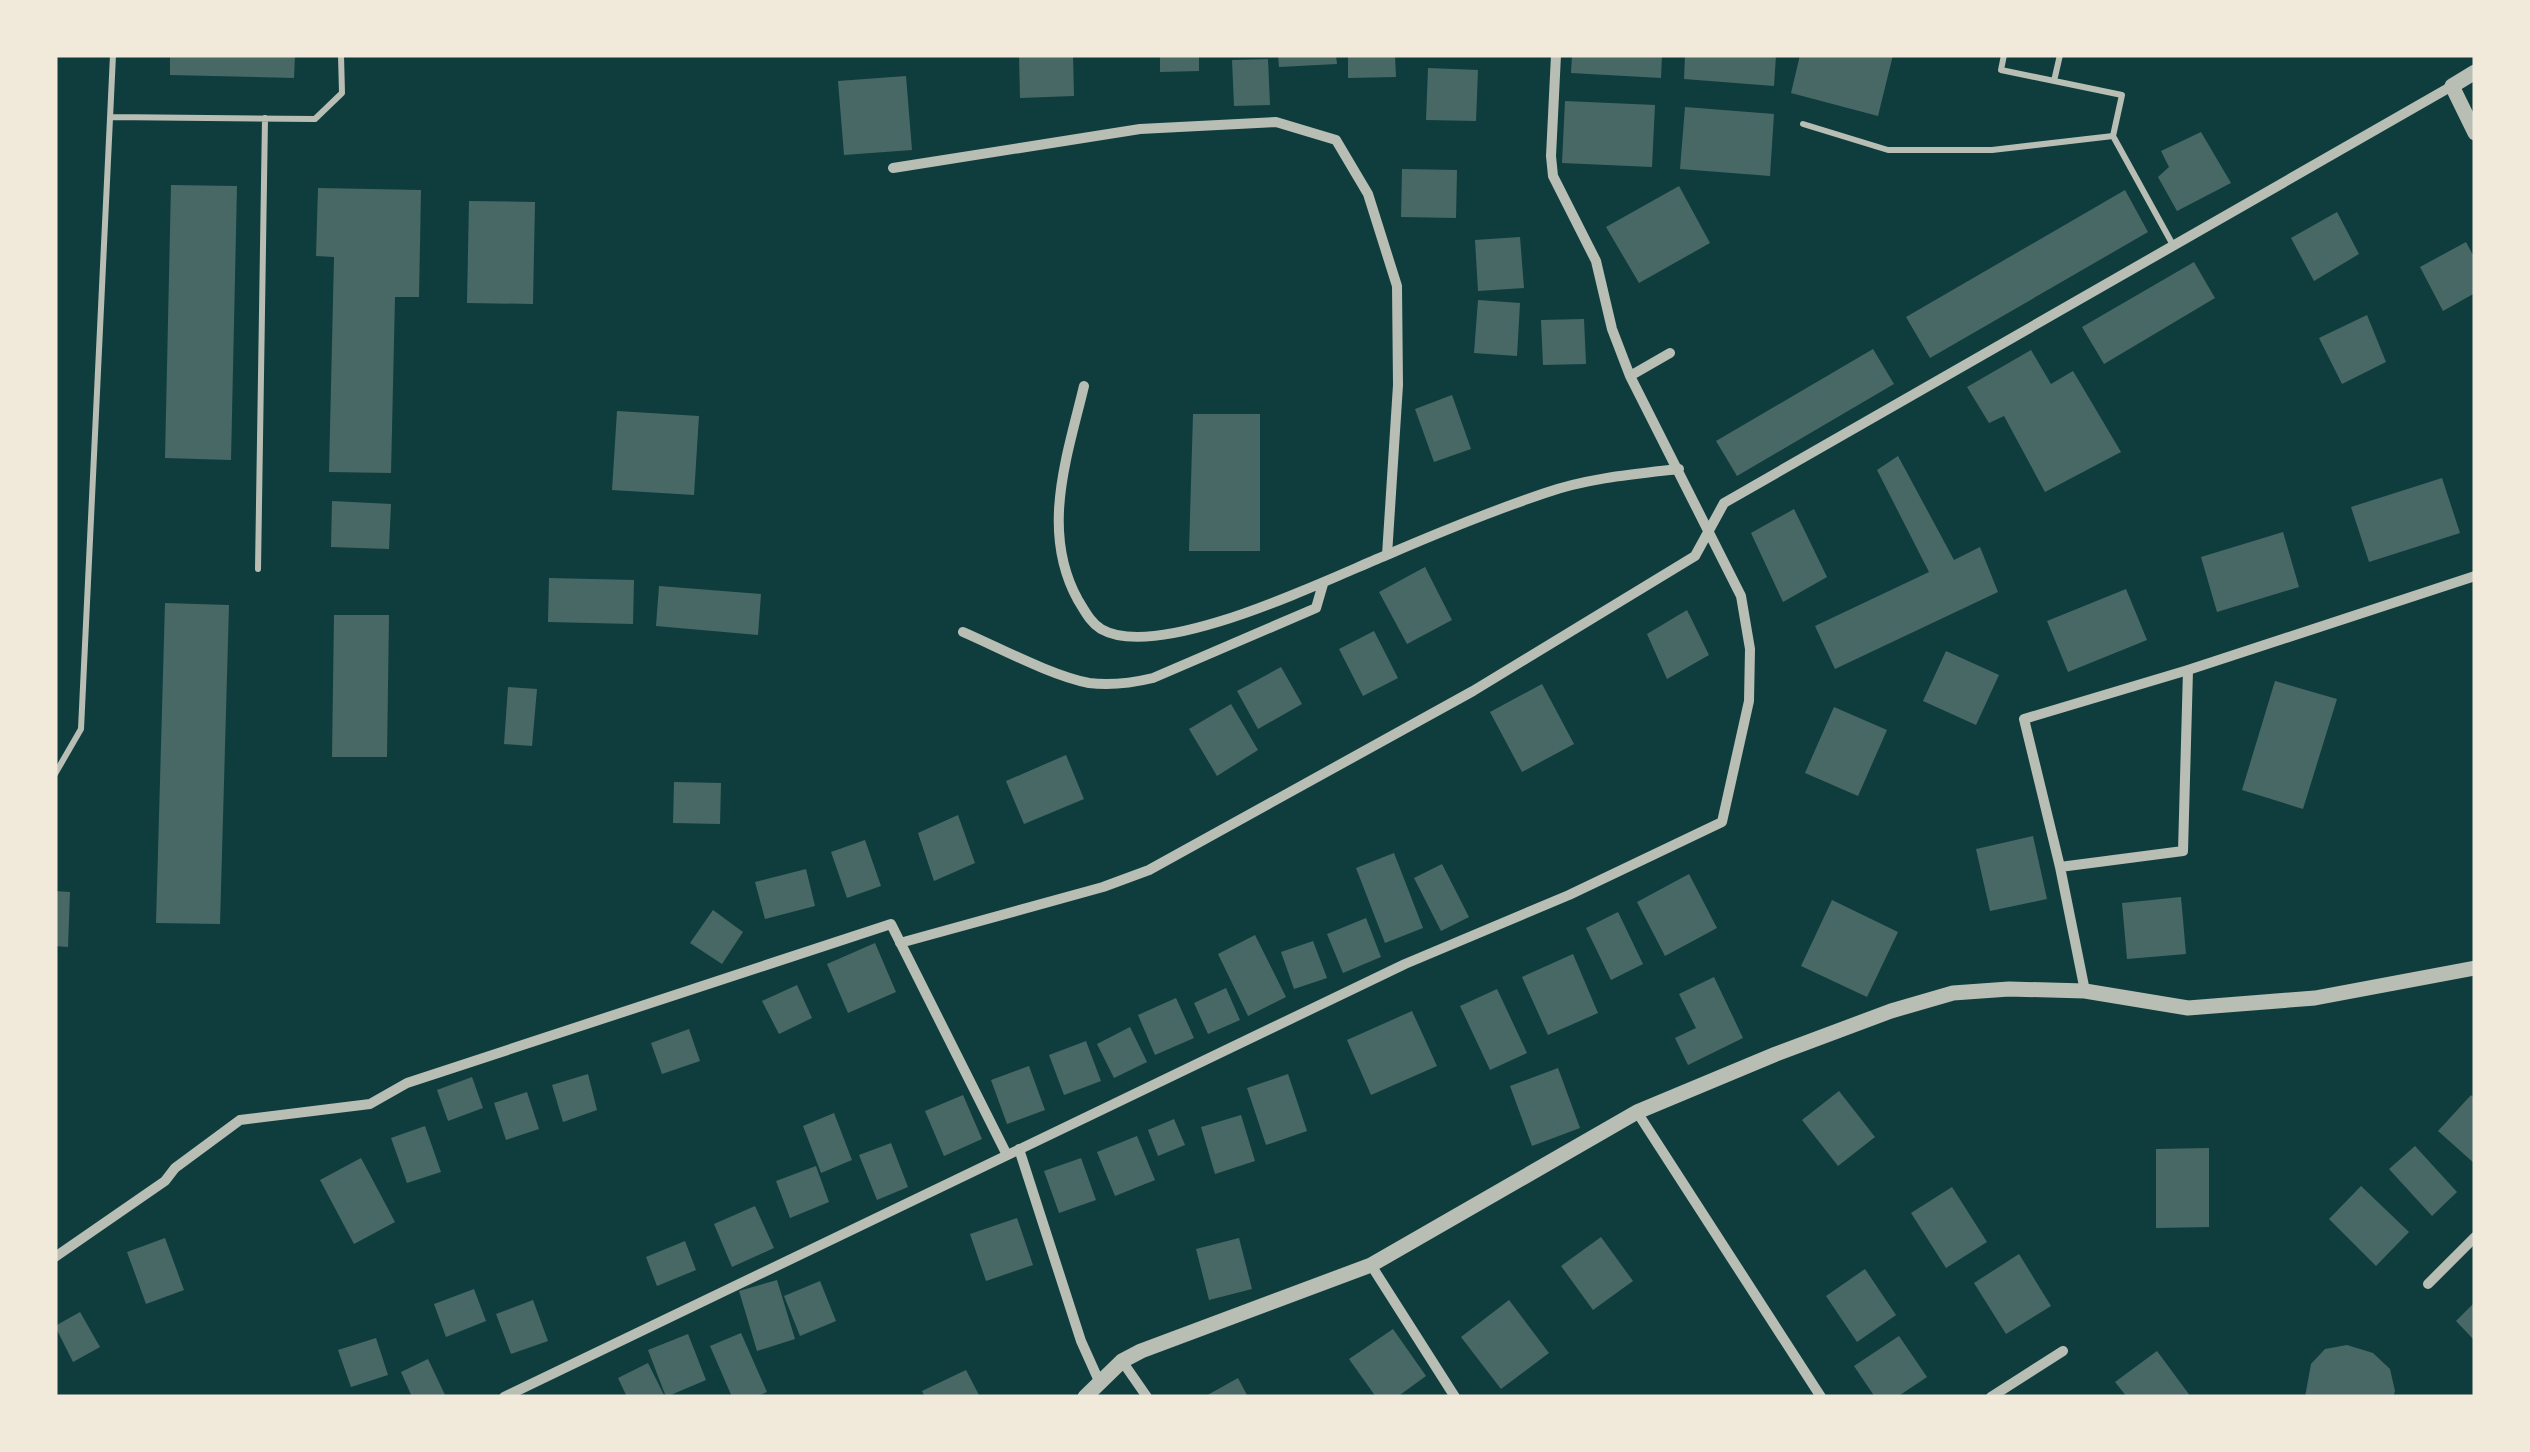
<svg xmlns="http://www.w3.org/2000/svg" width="2530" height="1452" font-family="'DM Sans',sans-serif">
<rect width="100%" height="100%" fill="#0f3d3e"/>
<path fill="#486865" d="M 170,55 L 295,55 L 294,78 L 170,75 Z
M 1019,55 L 1073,55 L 1074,96 L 1020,98 Z
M 1160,55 L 1199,55 L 1199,71 L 1160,72 Z
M 1278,55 L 1336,55 L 1337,64 L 1279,67 Z
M 1348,55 L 1395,55 L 1396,77 L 1348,78 Z
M 1572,55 L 1662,55 L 1661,78 L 1571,73 Z
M 1685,55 L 1776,55 L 1774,86 L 1684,79 Z
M 1800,55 L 1893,55 L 1878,116 L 1791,93 Z
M 1268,59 L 1270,105 L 1234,106 L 1232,60 Z
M 1428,68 L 1478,70 L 1476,121 L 1426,120 Z
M 906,76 L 912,150 L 844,155 L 838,81 Z
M 1565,101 L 1655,105 L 1652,167 L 1562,163 Z
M 1685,107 L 1774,114 L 1770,176 L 1680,169 Z
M 2201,132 L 2231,183 L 2177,211 L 2158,177 L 2169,167 L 2161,151 Z
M 1402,169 L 1457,170 L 1456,218 L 1401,217 Z
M 171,185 L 237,186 L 231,460 L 165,458 Z
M 1679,186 L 1710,243 L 1639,283 L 1606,227 Z
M 318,188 L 421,190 L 419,297 L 395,297 L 391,473 L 329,472 L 334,257 L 316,256 Z
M 2125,190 L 2148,232 L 1930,358 L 1906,317 Z
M 469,201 L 535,202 L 533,304 L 467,303 Z
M 2337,212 L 2359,254 L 2314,281 L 2291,238 Z
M 1520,237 L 1524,288 L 1478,291 L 1475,240 Z
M 2466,242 L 2475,259 L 2475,293 L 2443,311 L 2420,267 Z
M 2194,262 L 2215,298 L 2104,364 L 2082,327 Z
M 1478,300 L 1520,303 L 1517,356 L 1474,353 Z
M 2367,315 L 2386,362 L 2342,384 L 2319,338 Z
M 1584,319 L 1586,364 L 1543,365 L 1541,320 Z
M 1873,349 L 1894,384 L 1737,476 L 1716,441 Z
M 2031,350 L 2051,384 L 2073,371 L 2121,452 L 2045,492 L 2004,416 L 1989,423 L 1967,387 Z
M 1452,395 L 1471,449 L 1434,462 L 1415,409 Z
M 617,411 L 699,416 L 694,495 L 612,490 Z
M 1193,414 L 1260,414 L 1260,551 L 1189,551 Z
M 1898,456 L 1954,560 L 1980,547 L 1998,592 L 1835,669 L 1815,626 L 1929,572 L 1877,470 Z
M 2442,478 L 2460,533 L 2369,562 L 2351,507 Z
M 332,501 L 391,504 L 389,549 L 331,547 Z
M 1794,509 L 1827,577 L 1783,602 L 1751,533 Z
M 2283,532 L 2299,587 L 2217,612 L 2201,557 Z
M 1425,567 L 1452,620 L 1407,644 L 1379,592 Z
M 549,578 L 634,580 L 633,624 L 548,622 Z
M 659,586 L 761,594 L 758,635 L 656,626 Z
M 2126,589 L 2147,640 L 2068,672 L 2047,621 Z
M 165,603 L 229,605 L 220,924 L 156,923 Z
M 1687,610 L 1709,655 L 1667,679 L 1647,634 Z
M 334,615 L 389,615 L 387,757 L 332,757 Z
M 1374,631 L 1398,678 L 1363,696 L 1339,649 Z
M 1946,651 L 1999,675 L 1976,725 L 1923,701 Z
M 1281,667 L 1302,704 L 1258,729 L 1237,691 Z
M 2275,681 L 2337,699 L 2303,809 L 2242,790 Z
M 1542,684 L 1574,744 L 1522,772 L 1490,712 Z
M 508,687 L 537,689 L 532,746 L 504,744 Z
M 1231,704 L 1258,750 L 1217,776 L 1189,729 Z
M 1834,707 L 1887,730 L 1858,796 L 1805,773 Z
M 1066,755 L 1084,799 L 1024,824 L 1006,781 Z
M 674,782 L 721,783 L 720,824 L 673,823 Z
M 958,815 L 975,863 L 934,881 L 918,833 Z
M 2033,836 L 2047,899 L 1990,911 L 1976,849 Z
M 865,840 L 881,886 L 847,898 L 831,852 Z
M 1394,853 L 1423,928 L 1385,943 L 1356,868 Z
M 1442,864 L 1469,917 L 1441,931 L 1414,878 Z
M 806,869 L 815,906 L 765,919 L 755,882 Z
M 1689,874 L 1717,928 L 1665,956 L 1637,902 Z
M 55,891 L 70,892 L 68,947 L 55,946 Z
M 2181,897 L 2186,954 L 2127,959 L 2122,903 Z
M 1832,900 L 1898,932 L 1867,997 L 1801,966 Z
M 713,910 L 743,932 L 722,964 L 690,943 Z
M 1618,912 L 1643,964 L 1611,980 L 1586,928 Z
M 1366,918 L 1381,957 L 1343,973 L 1327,934 Z
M 1255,935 L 1286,997 L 1248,1016 L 1218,954 Z
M 1313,941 L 1327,978 L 1294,989 L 1281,952 Z
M 875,943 L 896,992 L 848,1013 L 827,964 Z
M 1573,954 L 1598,1013 L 1548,1035 L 1522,977 Z
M 1714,977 L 1743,1038 L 1688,1065 L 1675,1038 L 1696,1028 L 1679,994 Z
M 797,985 L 812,1018 L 779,1034 L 762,1001 Z
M 1226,988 L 1240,1020 L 1208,1034 L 1194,1003 Z
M 1497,989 L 1527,1053 L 1490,1070 L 1460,1006 Z
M 1176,998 L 1194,1038 L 1155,1055 L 1138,1015 Z
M 1412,1011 L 1437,1066 L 1371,1095 L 1347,1040 Z
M 1130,1027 L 1147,1062 L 1114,1078 L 1097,1044 Z
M 689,1029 L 700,1061 L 662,1074 L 651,1043 Z
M 1086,1041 L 1101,1081 L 1064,1095 L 1049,1055 Z
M 1029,1066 L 1045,1110 L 1007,1124 L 991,1080 Z
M 1558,1068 L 1580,1128 L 1532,1146 L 1510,1086 Z
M 588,1074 L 597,1110 L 563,1122 L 552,1085 Z
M 1288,1074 L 1307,1131 L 1266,1145 L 1247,1088 Z
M 472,1077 L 483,1108 L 448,1121 L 437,1090 Z
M 1839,1091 L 1875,1137 L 1838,1166 L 1802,1120 Z
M 527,1092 L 539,1129 L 506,1140 L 494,1103 Z
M 963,1095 L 982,1139 L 944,1156 L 925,1111 Z
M 2471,1095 L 2475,1099 L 2475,1164 L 2438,1131 Z
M 834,1113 L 852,1160 L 821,1173 L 803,1126 Z
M 1241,1115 L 1255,1161 L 1215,1174 L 1201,1127 Z
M 1174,1119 L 1185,1145 L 1158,1156 L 1148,1130 Z
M 425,1126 L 441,1172 L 407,1183 L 391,1138 Z
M 1137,1136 L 1155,1180 L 1115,1196 L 1097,1152 Z
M 891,1143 L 908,1187 L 877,1200 L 859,1155 Z
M 2415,1146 L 2457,1192 L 2432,1216 L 2389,1169 Z
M 2209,1148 L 2209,1227 L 2156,1228 L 2156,1149 Z
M 361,1158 L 395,1222 L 354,1244 L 320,1180 Z
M 1081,1158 L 1096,1200 L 1059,1213 L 1044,1171 Z
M 816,1166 L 829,1202 L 790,1218 L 776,1181 Z
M 2361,1186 L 2409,1232 L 2376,1266 L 2329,1219 Z
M 1952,1187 L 1987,1242 L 1946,1268 L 1911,1213 Z
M 755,1206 L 774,1248 L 732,1267 L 714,1224 Z
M 1017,1218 L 1033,1265 L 986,1281 L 970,1234 Z
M 1601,1237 L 1633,1281 L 1593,1310 L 1561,1266 Z
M 165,1238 L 184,1290 L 146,1304 L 127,1252 Z
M 1239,1238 L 1252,1289 L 1209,1300 L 1196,1249 Z
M 685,1241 L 696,1270 L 657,1286 L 646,1257 Z
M 2019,1254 L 2051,1306 L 2006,1334 L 1974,1283 Z
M 1865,1269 L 1896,1315 L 1857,1342 L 1826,1296 Z
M 777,1280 L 795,1339 L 757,1351 L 739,1291 Z
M 820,1281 L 836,1321 L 800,1336 L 784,1296 Z
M 474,1289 L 486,1321 L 446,1337 L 434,1304 Z
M 533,1300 L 548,1341 L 511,1354 L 496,1314 Z
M 1509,1300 L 1549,1353 L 1501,1389 L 1461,1337 Z
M 2475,1302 L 2475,1341 L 2456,1321 Z
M 80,1312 L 100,1347 L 73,1362 L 55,1326 Z
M 1393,1329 L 1426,1376 L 1397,1397 L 1376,1397 L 1349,1359 Z
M 741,1333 L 767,1392 L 756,1397 L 732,1397 L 710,1346 Z
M 688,1334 L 706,1380 L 666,1397 L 648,1350 Z
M 1899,1336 L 1927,1377 L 1897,1397 L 1875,1397 L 1854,1366 Z
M 376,1338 L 388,1375 L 351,1387 L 338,1350 Z
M 2347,1345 L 2373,1353 L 2390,1369 L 2395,1391 L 2393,1397 L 2305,1397 L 2311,1364 L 2325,1349 Z
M 2157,1351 L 2191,1397 L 2127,1397 L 2115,1382 Z
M 428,1359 L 445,1395 L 412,1397 L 401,1372 Z
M 648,1363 L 665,1397 L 627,1397 L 618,1378 Z
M 966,1370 L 980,1397 L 925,1397 L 922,1391 Z
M 1238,1378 L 1248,1397 L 1204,1397 Z"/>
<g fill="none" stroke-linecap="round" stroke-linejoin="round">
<path stroke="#b8beb3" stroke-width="6" d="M 2004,55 L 2001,70 L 2122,95 L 2113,136 L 2173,245
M 2054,81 L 2060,55
M 110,117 L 315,119 L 342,93 L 341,55
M 1803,124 L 1888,150 L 1992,150 L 2113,136
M 258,569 L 265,118
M 55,774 L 81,729 L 113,55"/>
<path stroke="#b8beb3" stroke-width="10" d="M 893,168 L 1140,129 L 1276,122 L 1336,140 L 1368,194 L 1397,286 L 1398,385 L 1387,555
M 1630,376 L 1670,353
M 1084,386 C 1067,457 1040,531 1078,600 C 1085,611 1090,622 1101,629 C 1159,663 1330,578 1389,554 C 1440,532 1492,511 1545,493 C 1588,478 1635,474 1679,469
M 963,632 C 1000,648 1052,676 1089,683 C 1111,686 1132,683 1153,678 L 1316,608 L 1323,584
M 2060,867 L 2183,851 L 2188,670
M 900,943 L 1103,887 L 1149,870 L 1473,691 L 1695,556 L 1724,503 L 2452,86
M 2085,991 L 2060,867 L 2024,719 L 2188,670 L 2475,576
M 1637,1112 L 1821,1397
M 1019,1149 L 1081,1341 L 1099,1381
M 55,1257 L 165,1181 L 175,1168 L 240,1120 L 370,1104 L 407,1083 L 891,924 L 1007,1155
M 1371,1265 L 1455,1397
M 2428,1284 L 2475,1237
M 1122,1361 L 1147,1397
M 504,1397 L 1405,964 L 1569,895 L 1722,822 L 1749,701 L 1750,649 L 1741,596 L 1630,376 L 1612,329 L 1596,261 L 1553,176 L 1551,156 L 1556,55
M 1991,1397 L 2063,1351"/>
<path stroke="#b8beb3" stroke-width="15" d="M 2475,72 L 2452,86 L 2475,133
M 1085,1397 L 1122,1361 L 1141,1351 L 1371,1265 L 1637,1112 L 1776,1054 L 1891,1011 L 1953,993 L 2009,989 L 2085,991 L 2188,1008 L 2315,998 L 2475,968"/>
</g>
<rect width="2530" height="1452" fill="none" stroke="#f1e9da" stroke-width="115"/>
</svg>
